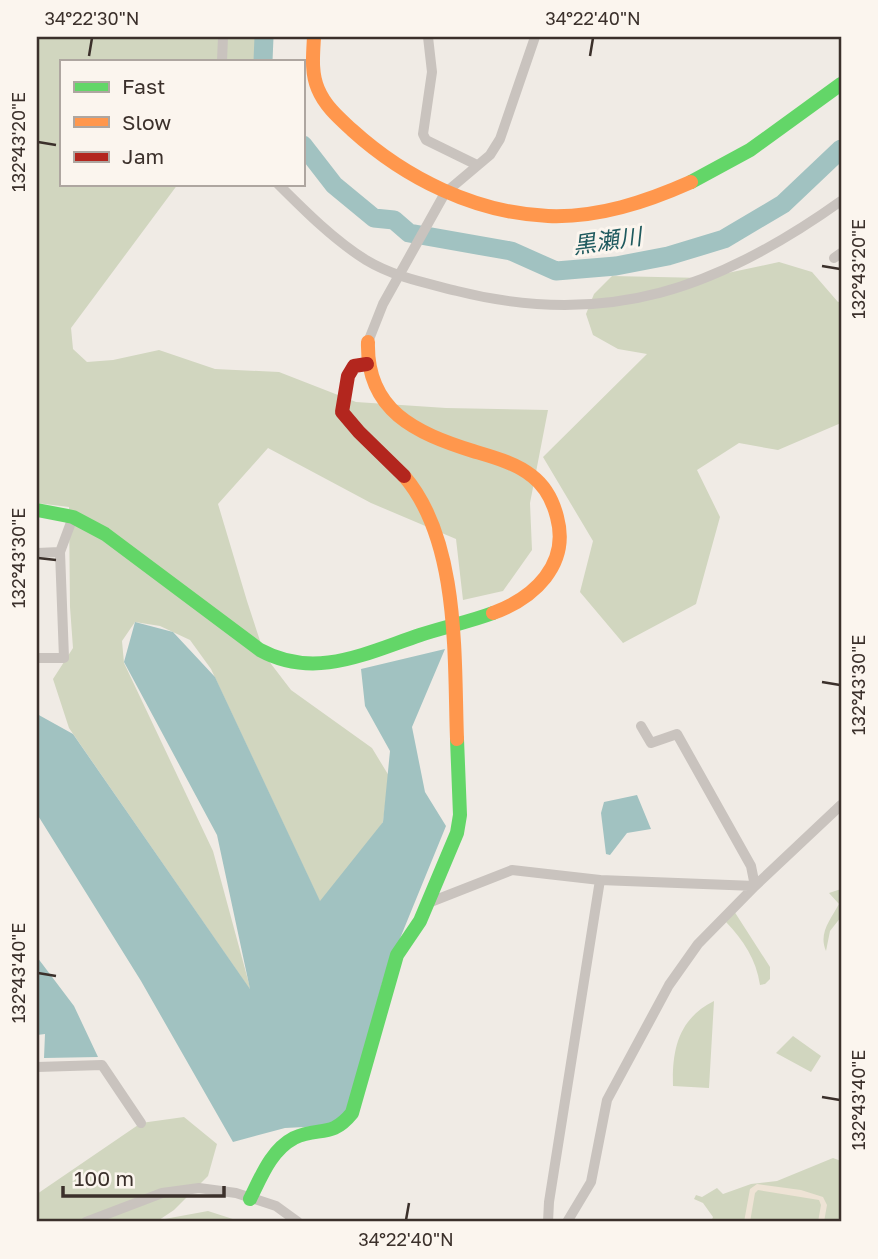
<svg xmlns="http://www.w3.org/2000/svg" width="878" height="1259" font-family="'Golos Text','Noto Sans JP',sans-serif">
<rect width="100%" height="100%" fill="#f0ebe5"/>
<path fill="#d1d6bf" d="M 37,37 L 261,37 L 255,61 L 61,61 L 61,184 L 178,184 L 71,328 L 73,349 L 87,362 L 113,360 L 159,350 L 215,369 L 279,372 L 356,402 L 446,408 L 548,410 L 530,503 L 532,550 L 503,591 L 463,600 L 456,539 L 371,503 L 268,448 L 218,504 L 247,601 L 265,656 L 291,690 L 372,748 L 389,776 L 383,822 L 362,856 L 320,902 L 211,669 L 190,640 L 160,626 L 135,622 L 122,641 L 124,663 L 213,851 L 251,991 L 69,728 L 53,679 L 73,648 L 70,607 L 69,507 L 37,503 Z
M 779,262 L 812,272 L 838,302 L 841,301 L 841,423 L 778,450 L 739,443 L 697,470 L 720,517 L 696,604 L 623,643 L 580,592 L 593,541 L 543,457 L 647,354 L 618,349 L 593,335 L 586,314 L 594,294 L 612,276 L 704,278 Z
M 841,889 L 841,917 L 830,931 L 826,951 C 818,933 831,919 839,904 L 829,893 Z
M 734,911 L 770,967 L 770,979 L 765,984 L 760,985 C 756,959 744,941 726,922 Z
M 714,1001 L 709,1088 L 673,1086 C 672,1050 678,1019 714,1001 Z
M 793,1036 L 821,1056 L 811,1072 L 776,1053 Z
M 184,1117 L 217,1144 L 208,1176 L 174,1210 L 159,1220 L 208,1211 L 242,1222 L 37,1222 L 37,1194 L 141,1123 Z
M 833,1158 L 841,1161 L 841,1220 L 838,1222 L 711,1222 L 713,1217 L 703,1203 L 694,1199 L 696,1195 L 702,1197 L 717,1188 L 723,1194 L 751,1184 L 777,1181 Z"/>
<path fill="#eee3d5" d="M 757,1184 L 801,1190 L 823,1197 L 827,1205 L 824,1222 L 818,1222 L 821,1205 L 819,1200 L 758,1190 L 755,1193 L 750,1222 L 744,1222 L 750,1189 Z"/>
<path fill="#a1c2c1" d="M 135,622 L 173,632 L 215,677 L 320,901 L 383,822 L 390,751 L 365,706 L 361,669 L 445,649 L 412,727 L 425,792 L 446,826 L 383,980 L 344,1125 L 285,1128 L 233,1142 L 141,981 L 37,814 L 37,714 L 73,734 L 250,989 L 217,835 L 124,662 Z
M 637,795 L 651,829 L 627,833 L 610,855 L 606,854 L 601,813 L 604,802 Z
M 37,957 L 74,1006 L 98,1057 L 44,1058 L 45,1034 L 37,1035 Z"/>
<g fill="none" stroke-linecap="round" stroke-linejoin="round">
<path stroke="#a1c2c1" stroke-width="19" d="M 263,61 L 264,37
M 303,145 L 334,185 L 374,218 L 394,220 L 409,233 L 511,251 L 556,271 L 616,266 L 668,256 L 724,239 L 783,204 L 841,149"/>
<path stroke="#c9c3be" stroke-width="10" d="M 428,37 L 432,72 L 423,134 L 426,140 L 475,164
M 222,61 L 223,37
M 278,184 C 305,211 334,240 366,260 C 394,277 426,283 457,291 C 607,329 719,288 841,201
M 834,258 L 841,253
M 368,342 L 383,304 L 445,193 L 490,155 L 500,139 L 535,37
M 37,553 L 60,552
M 37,658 L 64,658 L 60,552 L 73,517
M 428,903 L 512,870 L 600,880 L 755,886 L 751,866 L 677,734 L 651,743 L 641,726
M 37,1067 L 102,1065 L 141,1123
M 86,1222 L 162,1193 L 199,1188 L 236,1193 L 276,1206 L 298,1222
M 548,1222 L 549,1202 L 600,880
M 567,1222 L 591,1182 L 607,1100 L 669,985 L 698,944 L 755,886 L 841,805"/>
<path stroke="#63d668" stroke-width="14" d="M 691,182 L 750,150 L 841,84
M 37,510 L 73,517 L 105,534 L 260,650 C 315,680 366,653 420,635 C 444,627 469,622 493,613
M 250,1199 C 261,1177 271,1150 294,1138 C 319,1126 331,1139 352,1113 L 397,955 L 420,921 L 457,833 L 460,815 L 457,739"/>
<path stroke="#ff974d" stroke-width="14" d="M 314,37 C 313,55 311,73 318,89 C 325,106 339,118 352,130 C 405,178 475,213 548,216 C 598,218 646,202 691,182
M 368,342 C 366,411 416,433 473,451 C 493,457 516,463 532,476 C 545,486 553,501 557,517 C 570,565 534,598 493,613
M 404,476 C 460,541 454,658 457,739"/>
<path stroke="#b3261e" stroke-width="14" d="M 367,364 L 354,366 L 348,376 L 342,412 L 359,432 L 404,476"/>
</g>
<path fill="none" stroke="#3b302b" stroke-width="2.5" d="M 89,56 L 92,38M 590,56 L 593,38M 38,142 L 56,145M 822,266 L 840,269M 38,558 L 56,560M 822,682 L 840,685M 38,973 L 56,976M 822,1097 L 840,1100M 406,1220 L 409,1203"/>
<g text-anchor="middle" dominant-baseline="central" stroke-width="6" stroke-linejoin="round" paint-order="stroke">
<g font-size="23" font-style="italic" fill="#1f5a5e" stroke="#fbf5ee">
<text transform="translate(607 240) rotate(-8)">黒瀬川</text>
</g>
</g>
<rect width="878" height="1259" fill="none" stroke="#fbf5ee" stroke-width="77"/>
<rect x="60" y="60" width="245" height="126" fill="#fbf5ee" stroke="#aea6a0" stroke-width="2"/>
<rect x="74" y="82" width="35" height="10" fill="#63d668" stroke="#aea6a0" stroke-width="2"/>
<text x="122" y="94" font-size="21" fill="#3b302b">Fast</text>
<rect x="74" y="117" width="35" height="10" fill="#ff974d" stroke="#aea6a0" stroke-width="2"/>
<text x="122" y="130" font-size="21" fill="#3b302b">Slow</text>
<rect x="74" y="152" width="35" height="10" fill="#b3261e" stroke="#aea6a0" stroke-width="2"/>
<text x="122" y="164" font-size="21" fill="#3b302b">Jam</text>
<path d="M63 1186v10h161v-10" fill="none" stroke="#3b302b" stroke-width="3.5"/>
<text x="74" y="1186" font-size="21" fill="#3b302b" stroke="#fbf5ee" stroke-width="5" paint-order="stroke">100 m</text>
<rect x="38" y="38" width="802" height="1182" fill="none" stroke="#3b302b" stroke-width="2.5"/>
<g font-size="18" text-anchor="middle" fill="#3b302b">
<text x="92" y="25">34°22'30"N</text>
<text x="593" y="25">34°22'40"N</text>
<text transform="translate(19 142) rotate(-90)" y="6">132°43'20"E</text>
<text transform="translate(859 269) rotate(-90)" y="6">132°43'20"E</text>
<text transform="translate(19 558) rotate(-90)" y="6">132°43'30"E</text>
<text transform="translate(859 685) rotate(-90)" y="6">132°43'30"E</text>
<text transform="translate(19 973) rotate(-90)" y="6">132°43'40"E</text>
<text transform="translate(859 1100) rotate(-90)" y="6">132°43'40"E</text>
<text x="406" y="1246">34°22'40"N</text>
</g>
</svg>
